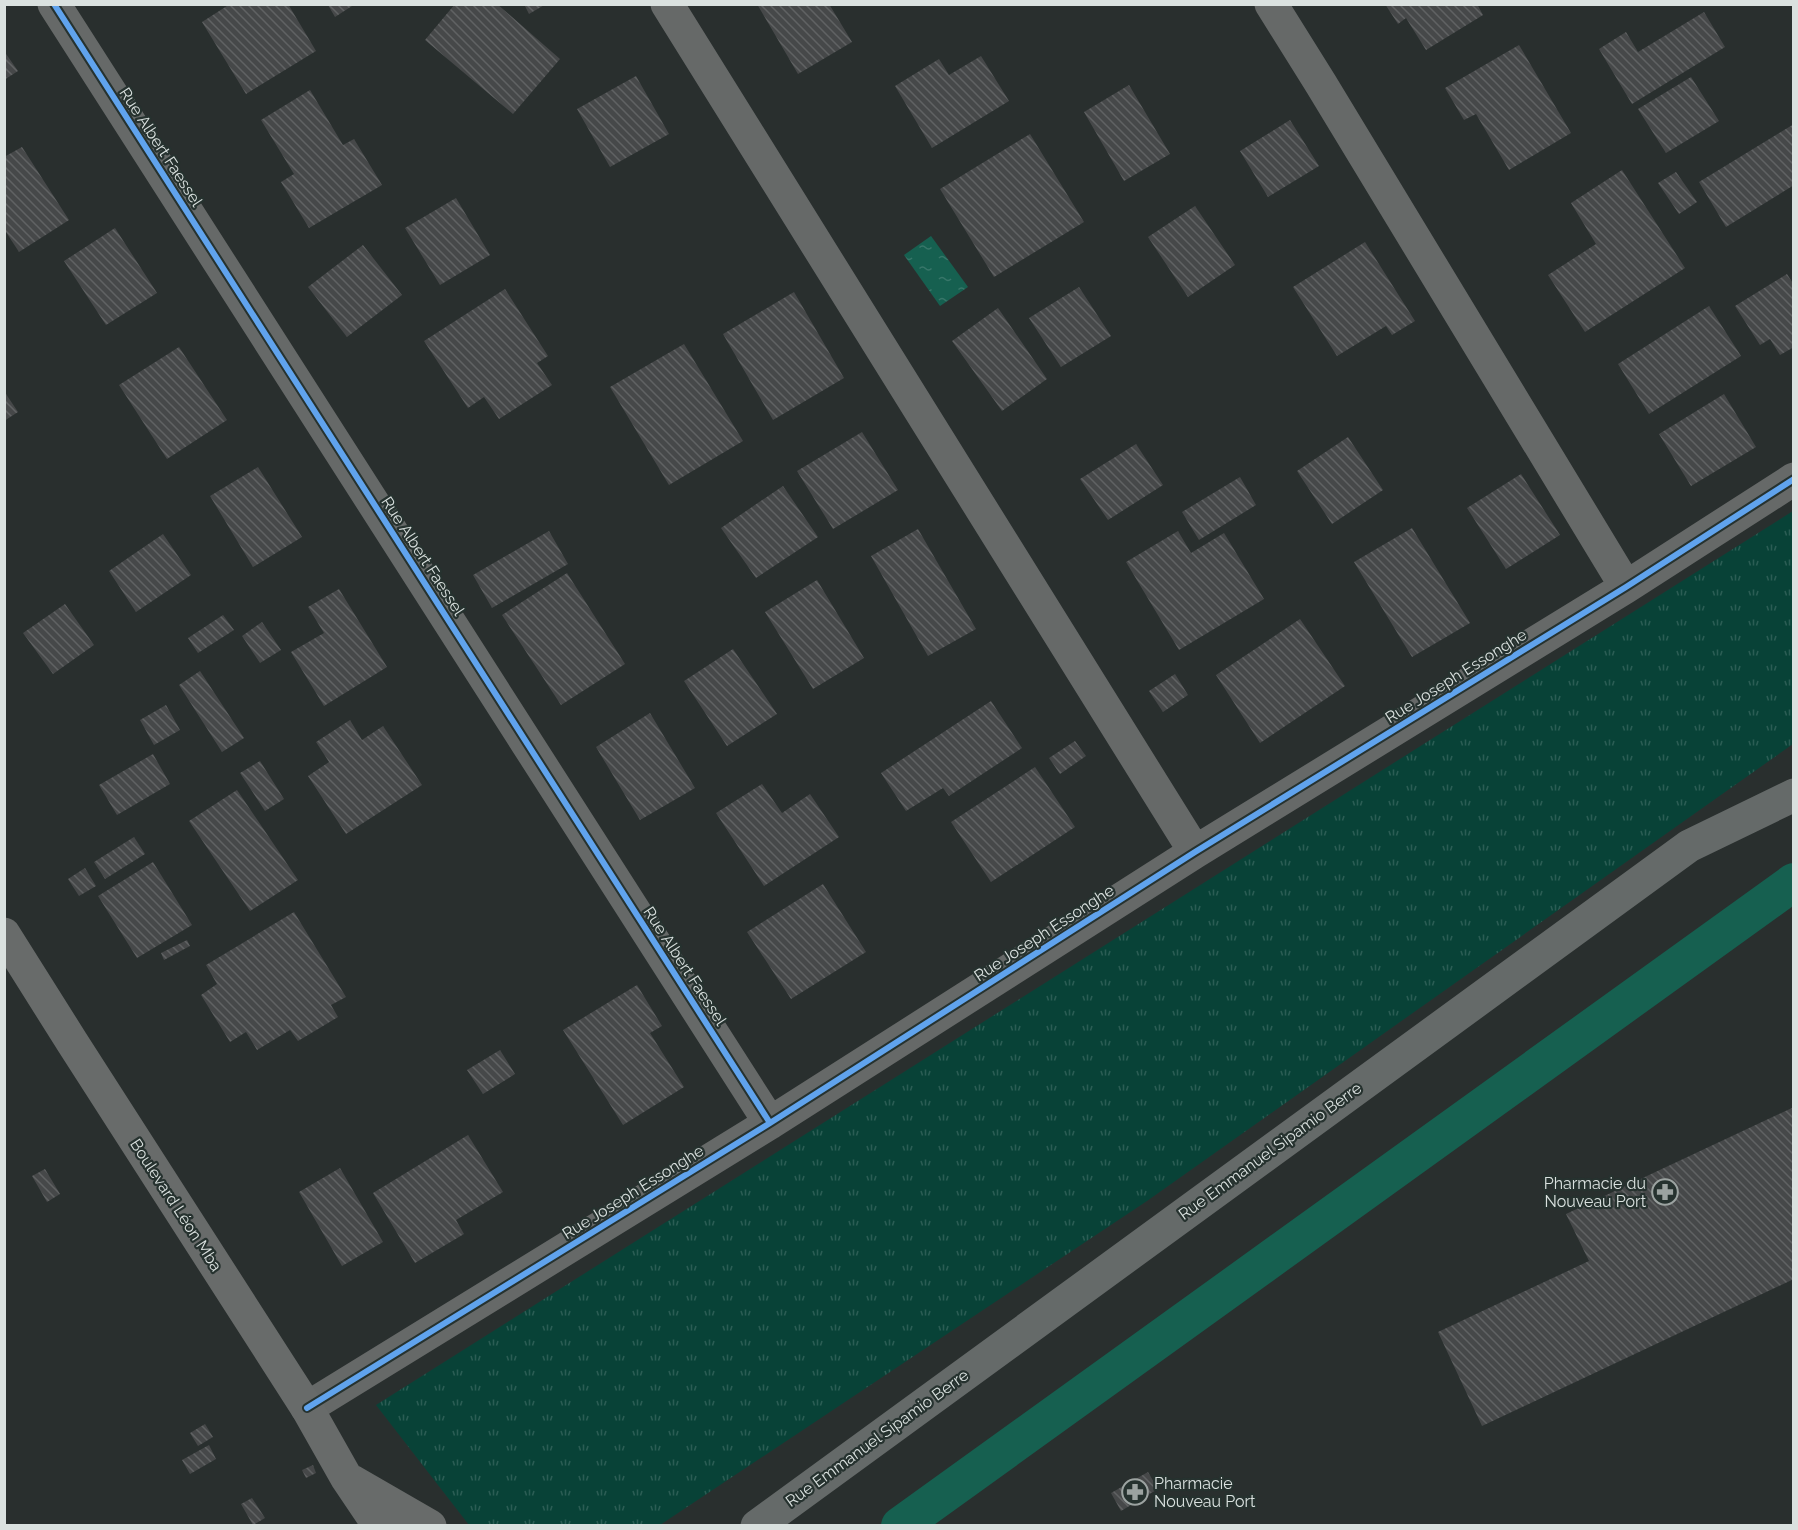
<svg xmlns="http://www.w3.org/2000/svg" width="1798" height="1530" font-family="Raleway,sans-serif">
<defs>
<pattern id="grass-tufts" width="24" height="20" patternUnits="userSpaceOnUse" patternTransform="scale(1.5)"><rect width="24" height="20" fill="#084237"/><path d="M3 7l-1-3M5 7V3M7 7l1-3M15 17l-1-3M17 17v-4M19 17l1-3" fill="none" stroke="#2b5d54"/></pattern>
<pattern id="water-ripples" width="26" height="14" patternUnits="userSpaceOnUse" patternTransform="scale(1.5)"><rect width="26" height="14" fill="#166050"/><path d="M2 4q2-2 4 0t4 0M15 11q2-2 4 0t4 0" fill="none" stroke="#377669"/></pattern>
<pattern id="building-back-hatch" width="6" height="6" patternUnits="userSpaceOnUse" patternTransform="scale(1.5)"><rect width="6" height="6" fill="#464849"/><path d="M-1 5l2 2M0 0l6 6M5-1l2 2" fill="none" stroke="#606263"/></pattern>
</defs>
<rect width="100%" height="100%" fill="#292f2e"/>
<path fill="url(#grass-tufts)" d="M 1793,511 L 1793,744 L 1147,1201 L 660,1525 L 469,1525 L 376,1405 Z"/>
<path fill="url(#water-ripples)" d="M 931,236 L 968,287 L 940,306 L 904,255 Z"/>
<g fill="none" stroke-linecap="round" stroke-linejoin="round">
<path stroke="#166050" stroke-width="38" d="M 900,1526 L 1794,882"/>
</g>
<path fill="url(#building-back-hatch)" d="M 230,4 L 288,4 L 316,51 L 246,94 L 202,22 Z
M 455,4 L 497,4 L 560,59 L 513,114 L 425,40 Z
M 524,4 L 546,4 L 529,14 Z
M 757,4 L 829,4 L 852,42 L 798,74 Z
M 1385,4 L 1477,4 L 1483,15 L 1426,50 L 1406,18 L 1398,24 Z
M 328,5 L 351,5 L 352,6 L 335,17 Z
M 1704,12 L 1725,47 L 1632,104 L 1599,49 L 1626,32 L 1638,52 Z
M 1519,45 L 1571,133 L 1509,170 L 1476,114 L 1464,120 L 1445,88 Z
M 4,51 L 18,71 L 4,80 Z
M 981,56 L 1009,101 L 932,148 L 895,86 L 939,59 L 949,75 Z
M 636,76 L 669,134 L 610,167 L 577,109 Z
M 1691,77 L 1719,121 L 1666,153 L 1638,109 Z
M 1129,85 L 1170,154 L 1124,181 L 1084,112 Z
M 310,90 L 343,145 L 354,139 L 382,185 L 309,228 L 281,182 L 294,174 L 261,120 Z
M 1290,120 L 1319,166 L 1268,197 L 1240,151 Z
M 1794,124 L 1794,185 L 1726,227 L 1699,182 Z
M 1030,134 L 1084,222 L 994,277 L 940,189 Z
M 22,147 L 69,220 L 19,252 L 4,229 L 4,157 Z
M 1622,170 L 1685,268 L 1585,332 L 1548,275 L 1596,244 L 1571,203 Z
M 1676,172 L 1697,202 L 1679,214 L 1658,183 Z
M 456,198 L 490,255 L 440,285 L 405,228 Z
M 1195,206 L 1235,265 L 1188,297 L 1148,237 Z
M 115,228 L 157,293 L 106,325 L 64,261 Z
M 1365,242 L 1415,321 L 1392,335 L 1386,326 L 1337,356 L 1293,287 Z
M 363,245 L 402,295 L 347,337 L 308,287 Z
M 1787,274 L 1794,285 L 1794,347 L 1780,355 L 1770,339 L 1760,345 L 1735,306 Z
M 1079,287 L 1111,336 L 1061,367 L 1029,318 Z
M 505,289 L 548,356 L 537,363 L 552,385 L 499,419 L 484,397 L 468,408 L 424,341 Z
M 794,292 L 844,378 L 773,420 L 723,334 Z
M 1709,306 L 1741,356 L 1649,414 L 1618,364 Z
M 998,308 L 1047,379 L 1002,411 L 952,341 Z
M 684,344 L 743,441 L 669,485 L 610,387 Z
M 179,347 L 227,420 L 167,459 L 119,385 Z
M 4,391 L 18,412 L 4,421 Z
M 1724,394 L 1756,447 L 1691,486 L 1659,434 Z
M 862,432 L 898,490 L 833,529 L 797,471 Z
M 1348,437 L 1383,490 L 1332,524 L 1297,471 Z
M 1136,444 L 1163,485 L 1108,520 L 1080,479 Z
M 258,467 L 302,537 L 253,567 L 210,496 Z
M 1521,474 L 1560,535 L 1506,569 L 1467,508 Z
M 1240,477 L 1256,505 L 1199,540 L 1182,512 Z
M 783,486 L 818,537 L 756,578 L 721,528 Z
M 1412,528 L 1470,623 L 1412,657 L 1354,562 Z
M 918,529 L 976,629 L 928,656 L 871,556 Z
M 549,531 L 568,564 L 492,608 L 473,575 Z
M 1178,531 L 1191,553 L 1224,533 L 1264,599 L 1179,650 L 1126,562 Z
M 163,534 L 191,575 L 136,612 L 109,571 Z
M 567,573 L 625,664 L 561,705 L 502,615 Z
M 817,580 L 864,658 L 813,689 L 765,612 Z
M 339,589 L 387,667 L 324,706 L 291,652 L 324,633 L 308,607 Z
M 65,604 L 94,645 L 53,674 L 23,633 Z
M 223,615 L 234,630 L 198,653 L 188,638 Z
M 1300,619 L 1345,686 L 1260,743 L 1216,675 Z
M 262,622 L 281,650 L 260,663 L 242,636 Z
M 733,649 L 777,714 L 727,746 L 684,681 Z
M 200,671 L 244,738 L 222,752 L 179,685 Z
M 1175,674 L 1188,695 L 1163,712 L 1149,691 Z
M 991,701 L 1022,748 L 949,796 L 943,788 L 906,811 L 881,773 Z
M 166,705 L 180,730 L 154,745 L 140,720 Z
M 650,713 L 695,788 L 640,820 L 596,747 Z
M 350,720 L 362,740 L 383,726 L 422,785 L 346,834 L 308,776 L 329,762 L 316,742 Z
M 1075,741 L 1086,756 L 1060,774 L 1049,758 Z
M 153,754 L 170,784 L 117,815 L 99,785 Z
M 260,761 L 284,799 L 265,811 L 240,773 Z
M 1035,767 L 1075,827 L 991,882 L 951,822 Z
M 762,784 L 782,813 L 810,794 L 839,837 L 764,886 L 716,813 Z
M 237,790 L 298,880 L 250,911 L 189,821 Z
M 134,837 L 145,854 L 105,879 L 94,862 Z
M 153,862 L 192,925 L 137,958 L 98,896 Z
M 85,868 L 96,886 L 79,896 L 68,879 Z
M 823,884 L 866,952 L 791,999 L 747,932 Z
M 294,912 L 346,997 L 331,1005 L 338,1017 L 298,1041 L 290,1030 L 257,1050 L 246,1032 L 230,1042 L 201,995 L 217,984 L 206,965 Z
M 187,940 L 190,946 L 164,960 L 161,953 Z
M 637,985 L 662,1026 L 650,1033 L 684,1087 L 623,1125 L 563,1030 Z
M 500,1050 L 515,1074 L 483,1094 L 467,1070 Z
M 1794,1107 L 1794,1279 L 1482,1426 L 1438,1332 L 1589,1261 L 1566,1214 Z
M 468,1135 L 503,1192 L 456,1220 L 464,1234 L 415,1263 L 373,1193 Z
M 340,1168 L 383,1242 L 342,1266 L 299,1192 Z
M 45,1169 L 60,1194 L 47,1202 L 32,1176 Z
M 205,1424 L 213,1437 L 198,1446 L 190,1433 Z
M 209,1445 L 216,1459 L 190,1474 L 182,1460 Z
M 313,1465 L 316,1473 L 306,1478 L 302,1470 Z
M 1148,1472 L 1158,1489 L 1121,1511 L 1111,1493 Z
M 252,1498 L 265,1518 L 253,1525 L 241,1504 Z"/>
<g fill="none" stroke-linecap="round" stroke-linejoin="round">
<path stroke="#666968" stroke-width="33" d="M 54,4 L 770,1123
M 667,4 L 1195,852
M 1271,4 L 1321,84 L 1626,587
M 307,1408 L 770,1123 L 1195,852 L 1626,587 L 1794,479"/>
<path stroke="#686b6a" stroke-width="33" d="M 4,934 L 72,1042 L 307,1408 L 346,1477 L 379,1526
M 352,1481 L 430,1526"/>
<path stroke="#656a69" stroke-width="33" d="M 757,1526 L 1689,846 L 1794,795"/>
<g stroke="#26322f" stroke-width="10">
<path id="cycleway" d="M 54,4 L 770,1123
M 307,1408 L 770,1123 L 1195,852 L 1626,587 L 1794,479"/>
</g>
<use href="#cycleway" stroke="#60a3ed" stroke-width="6"/>
</g>
<defs>
<g id="pharmacy-ring" transform="scale(1.35)"><circle r="9.5" fill="#26322f" stroke="#9ca3a1" stroke-width="1.5"/><path d="M-2-6h4v4h4v4h-4v4h-4v-4h-4v-4h4Z" fill="#9ca3a1"/></g>
</defs>
<g fill-rule="evenodd">
<use href="#pharmacy-ring" x="1665" y="1192"/>
<use href="#pharmacy-ring" x="1135" y="1492"/>
</g>
<g text-anchor="middle" dominant-baseline="central" stroke-width="4.5" stroke-linejoin="round" paint-order="stroke">
<g font-size="16" fill="#dae1df" stroke="#26322f">
<text transform="translate(161 147) rotate(57)">Rue Albert Faessel</text>
<text transform="translate(423 556) rotate(57)">Rue Albert Faessel</text>
<text transform="translate(1456 676) rotate(-32)">Rue Joseph Essonghe</text>
<text transform="translate(1044 933) rotate(-33)">Rue Joseph Essonghe</text>
<text transform="translate(685 966) rotate(57)">Rue Albert Faessel</text>
<text transform="translate(1270 1151) rotate(-36)">Rue Emmanuel Sipamio Berre</text>
<text transform="translate(633 1192) rotate(-32)">Rue Joseph Essonghe</text>
<text transform="translate(176 1205) rotate(57)">Boulevard Léon Mba</text>
<text transform="translate(877 1438) rotate(-36)">Rue Emmanuel Sipamio Berre</text>
</g>
<g font-size="16" fill="#dae1df" stroke="#26322f" text-anchor="end">
<text x="1646" y="1183">Pharmacie du<tspan x="1646" dy="18">Nouveau Port</tspan></text>
<text x="1154" y="1483" text-anchor="start">Pharmacie<tspan x="1154" dy="18">Nouveau Port</tspan></text>
</g>
</g>
<rect width="1798" height="1530" fill="none" stroke="#dae1df" stroke-width="12"/>
</svg>
